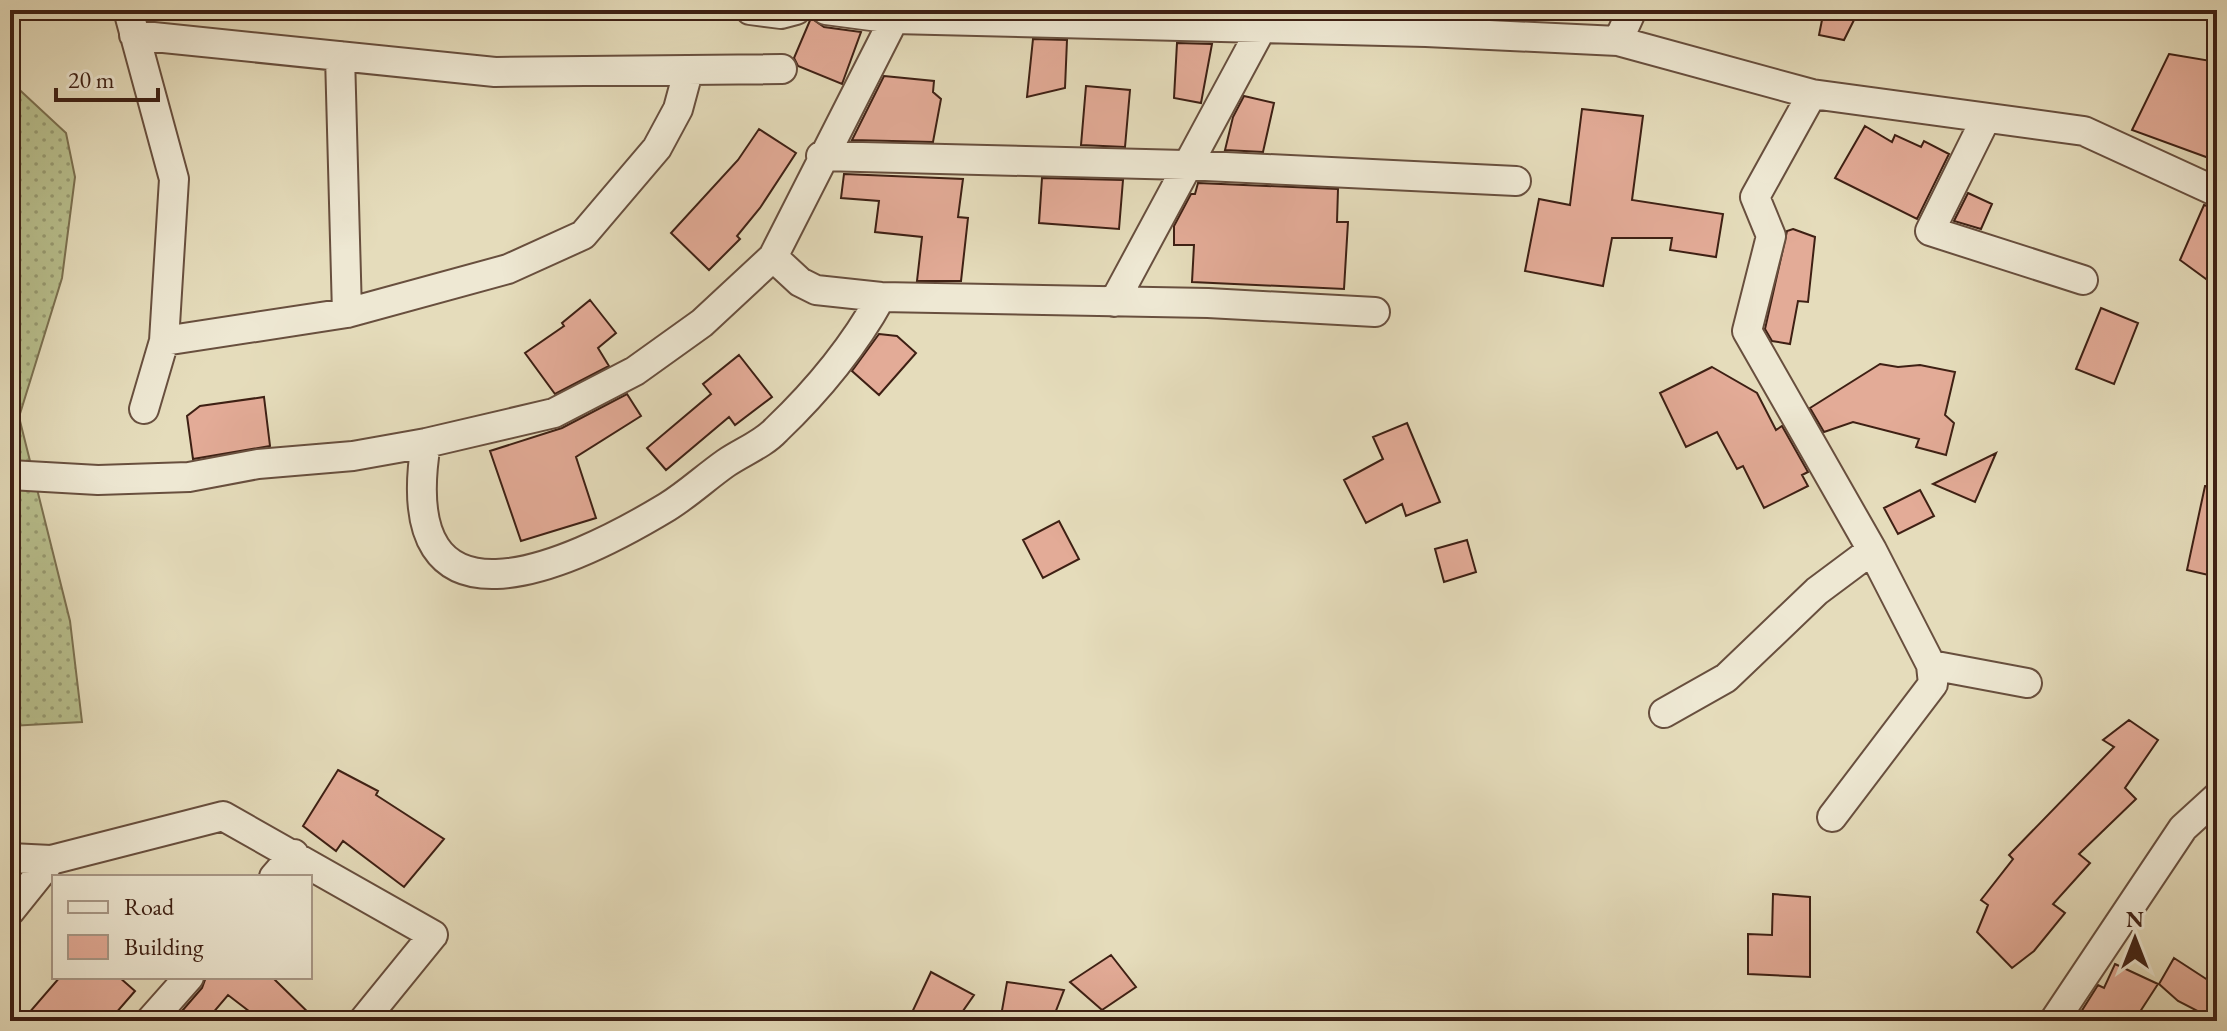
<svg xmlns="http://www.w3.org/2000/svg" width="2227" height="1031" font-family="'EB Garamond',serif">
<defs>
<pattern id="grass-dots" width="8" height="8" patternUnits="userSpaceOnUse" patternTransform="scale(2)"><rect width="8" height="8" fill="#b8bf8d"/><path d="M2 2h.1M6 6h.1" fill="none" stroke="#979b72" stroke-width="1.8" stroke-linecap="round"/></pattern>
</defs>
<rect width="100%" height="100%" fill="#e5dcbb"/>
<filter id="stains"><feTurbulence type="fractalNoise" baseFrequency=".0025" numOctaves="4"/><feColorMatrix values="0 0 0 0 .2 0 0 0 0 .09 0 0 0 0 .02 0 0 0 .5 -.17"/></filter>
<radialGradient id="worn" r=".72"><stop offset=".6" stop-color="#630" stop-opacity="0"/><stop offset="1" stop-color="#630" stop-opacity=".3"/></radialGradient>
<path fill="url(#grass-dots)" stroke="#7b7050" stroke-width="2" d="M 10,81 L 66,133 L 75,177 L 62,278 L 19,417 L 70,621 L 82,722 L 10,726 Z"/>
<path fill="#e3ab97" stroke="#3e2014" stroke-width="2" d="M 1824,10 L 1859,10 L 1844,40 L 1819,35 Z
M 811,18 L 824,27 L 861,32 L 842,84 L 798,66 L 794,58 Z
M 1033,39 L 1067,40 L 1065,88 L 1027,97 Z
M 1177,43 L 1212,44 L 1201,103 L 1174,98 Z
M 2169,54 L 2217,62 L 2217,161 L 2132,130 Z
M 884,76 L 934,81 L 933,92 L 941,99 L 933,142 L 852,140 Z
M 1086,86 L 1130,90 L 1125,147 L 1081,145 Z
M 1244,96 L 1274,103 L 1263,152 L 1225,150 L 1233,117 Z
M 1582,109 L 1643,116 L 1632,200 L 1723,214 L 1716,257 L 1670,250 L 1672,238 L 1612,238 L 1603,286 L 1525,271 L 1539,199 L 1570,205 Z
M 1865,126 L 1892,142 L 1895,135 L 1921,147 L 1924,141 L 1949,154 L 1917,219 L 1835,178 Z
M 759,129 L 796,153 L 760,208 L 737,236 L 740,239 L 709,270 L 671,233 L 738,160 Z
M 844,174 L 963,179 L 958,217 L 968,218 L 961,281 L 917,281 L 922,237 L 875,232 L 879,201 L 841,198 Z
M 1042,178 L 1123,180 L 1119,229 L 1039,223 Z
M 1198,183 L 1338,189 L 1337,222 L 1348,222 L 1344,289 L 1192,282 L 1194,245 L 1174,245 L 1174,226 L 1191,194 L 1195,194 Z
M 1968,193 L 1992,204 L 1981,229 L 1954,221 Z
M 2204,205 L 2217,209 L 2217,287 L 2180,260 Z
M 1793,229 L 1815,237 L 1808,302 L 1798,301 L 1790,344 L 1772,341 L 1765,329 L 1787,231 Z
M 590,300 L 616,333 L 598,348 L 609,366 L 555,394 L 525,353 L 564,326 L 562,323 Z
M 2101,308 L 2138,323 L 2114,384 L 2076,369 Z
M 879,334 L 897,336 L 916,353 L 879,395 L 852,371 Z
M 739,355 L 772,397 L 735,425 L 729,417 L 666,470 L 647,448 L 711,394 L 703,384 Z
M 1880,364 L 1898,367 L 1920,365 L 1955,372 L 1945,415 L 1954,423 L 1946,455 L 1916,447 L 1919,439 L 1853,422 L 1824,432 L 1810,408 Z
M 1712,367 L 1757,393 L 1776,430 L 1782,426 L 1808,472 L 1802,475 L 1808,486 L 1764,508 L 1743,466 L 1737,469 L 1717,432 L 1686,447 L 1660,393 Z
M 627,394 L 641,416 L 576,457 L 596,518 L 521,541 L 490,451 L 562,428 Z
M 264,397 L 270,446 L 193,459 L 187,416 L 200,406 Z
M 1407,423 L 1440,502 L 1406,516 L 1402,504 L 1366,523 L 1344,480 L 1383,459 L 1373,437 Z
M 1996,453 L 1975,502 L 1933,484 Z
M 2205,486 L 2217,487 L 2217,577 L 2187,570 Z
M 1920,490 L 1934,516 L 1898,534 L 1884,508 Z
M 1059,521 L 1079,559 L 1043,578 L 1023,540 Z
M 1467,540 L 1476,572 L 1444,582 L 1435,549 Z
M 2129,720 L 2158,740 L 2125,788 L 2136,799 L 2079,854 L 2090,863 L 2053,904 L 2065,913 L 2034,951 L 2012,968 L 1977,932 L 1988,905 L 1981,900 L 2013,859 L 2009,855 L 2114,747 L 2103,740 Z
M 338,770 L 378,791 L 376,795 L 444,839 L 404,887 L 343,841 L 336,851 L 303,826 Z
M 1773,894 L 1810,897 L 1810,977 L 1748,974 L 1748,934 L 1772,935 Z
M 1111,955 L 1136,987 L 1102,1010 L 1070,982 Z
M 2174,958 L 2217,986 L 2217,1021 L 2178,1001 L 2159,984 Z
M 2115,964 L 2158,984 L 2134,1021 L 2094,1021 L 2081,1012 L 2098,985 L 2104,988 Z
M 931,972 L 974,995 L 956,1021 L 908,1021 Z
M 60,977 L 119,977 L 135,991 L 109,1021 L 22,1021 Z
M 206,977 L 272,977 L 317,1021 L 262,1021 L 228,995 L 206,1021 L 193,1021 L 182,1011 L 202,988 Z
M 1007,982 L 1064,990 L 1052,1021 L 1014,1021 L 1001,1016 Z"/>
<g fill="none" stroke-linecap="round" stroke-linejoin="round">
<g stroke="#684f3e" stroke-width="32">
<path id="minor" d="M 128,10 L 174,179 L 164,341 L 144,409
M 750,10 L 781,14 L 796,10
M 826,10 L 894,19 L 1426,32 L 1618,41 L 1812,94 L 2084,131 L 2217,192
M 134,35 L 495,72 L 782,69
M 1618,41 L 1632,10
M 340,56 L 347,313
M 1812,94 L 1755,197 L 1771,236 L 1747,331 L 1872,550 L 1931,665 L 2027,683
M 1986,118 L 1930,231 L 2083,280
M 821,156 L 1185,165 L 1516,181
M 773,257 L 800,282 L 816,290 L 881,297 L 1208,303 L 1375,312
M 1114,302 L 1260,31
M 164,341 L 347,313 L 508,269 L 583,235 L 657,148 L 678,109 L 688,72
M 426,443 C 393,646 566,568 667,507 C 688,494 706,477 726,463 C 742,452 763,444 776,430 C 817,391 854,346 881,297
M 10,475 L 98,480 L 189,477 L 258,464 L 353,456 L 426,443 L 554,413 L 635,371 L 702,323 L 773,257 L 894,19
M 1664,713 L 1726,678 L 1817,591 L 1872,550
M 1832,817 L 1933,684 L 1931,665
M 10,858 L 51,860 L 223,816 L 433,935 L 363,1021
M 274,877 L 294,854
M 10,911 L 51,860
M 150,1021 L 189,977
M 2054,1021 L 2183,828 L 2217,797"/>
</g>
<use href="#minor" stroke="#eee8d3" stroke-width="28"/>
</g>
<rect width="2227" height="1031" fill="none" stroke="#e5dcbb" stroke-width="40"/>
<rect x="12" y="12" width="2203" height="1007" fill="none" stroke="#3e2014" stroke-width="4"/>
<rect x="20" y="20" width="2187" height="991" fill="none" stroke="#3e2014" stroke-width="2"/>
<rect x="52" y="875" width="260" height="104" fill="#eee8d3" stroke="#a89887" stroke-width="2"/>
<rect x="68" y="901" width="40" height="12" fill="#eee8d3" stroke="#a89887" stroke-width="2"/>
<text x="124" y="915" font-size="24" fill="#3e2014">Road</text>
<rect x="68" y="935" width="40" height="24" fill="#e3ab97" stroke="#a89887" stroke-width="2"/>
<text x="124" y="955" font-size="24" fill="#3e2014">Building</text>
<g transform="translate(2135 939)" stroke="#eee8d3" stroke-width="6" paint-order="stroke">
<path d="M0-6L14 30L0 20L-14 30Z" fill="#3e2014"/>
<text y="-12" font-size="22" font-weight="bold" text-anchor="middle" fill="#3e2014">N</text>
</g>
<path d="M56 88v12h102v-12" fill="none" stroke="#3e2014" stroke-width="4"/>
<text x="68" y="88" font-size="24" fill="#3e2014" stroke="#eee8d3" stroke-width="6" paint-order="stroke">20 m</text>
<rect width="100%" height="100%" filter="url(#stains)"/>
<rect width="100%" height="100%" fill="url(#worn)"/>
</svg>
